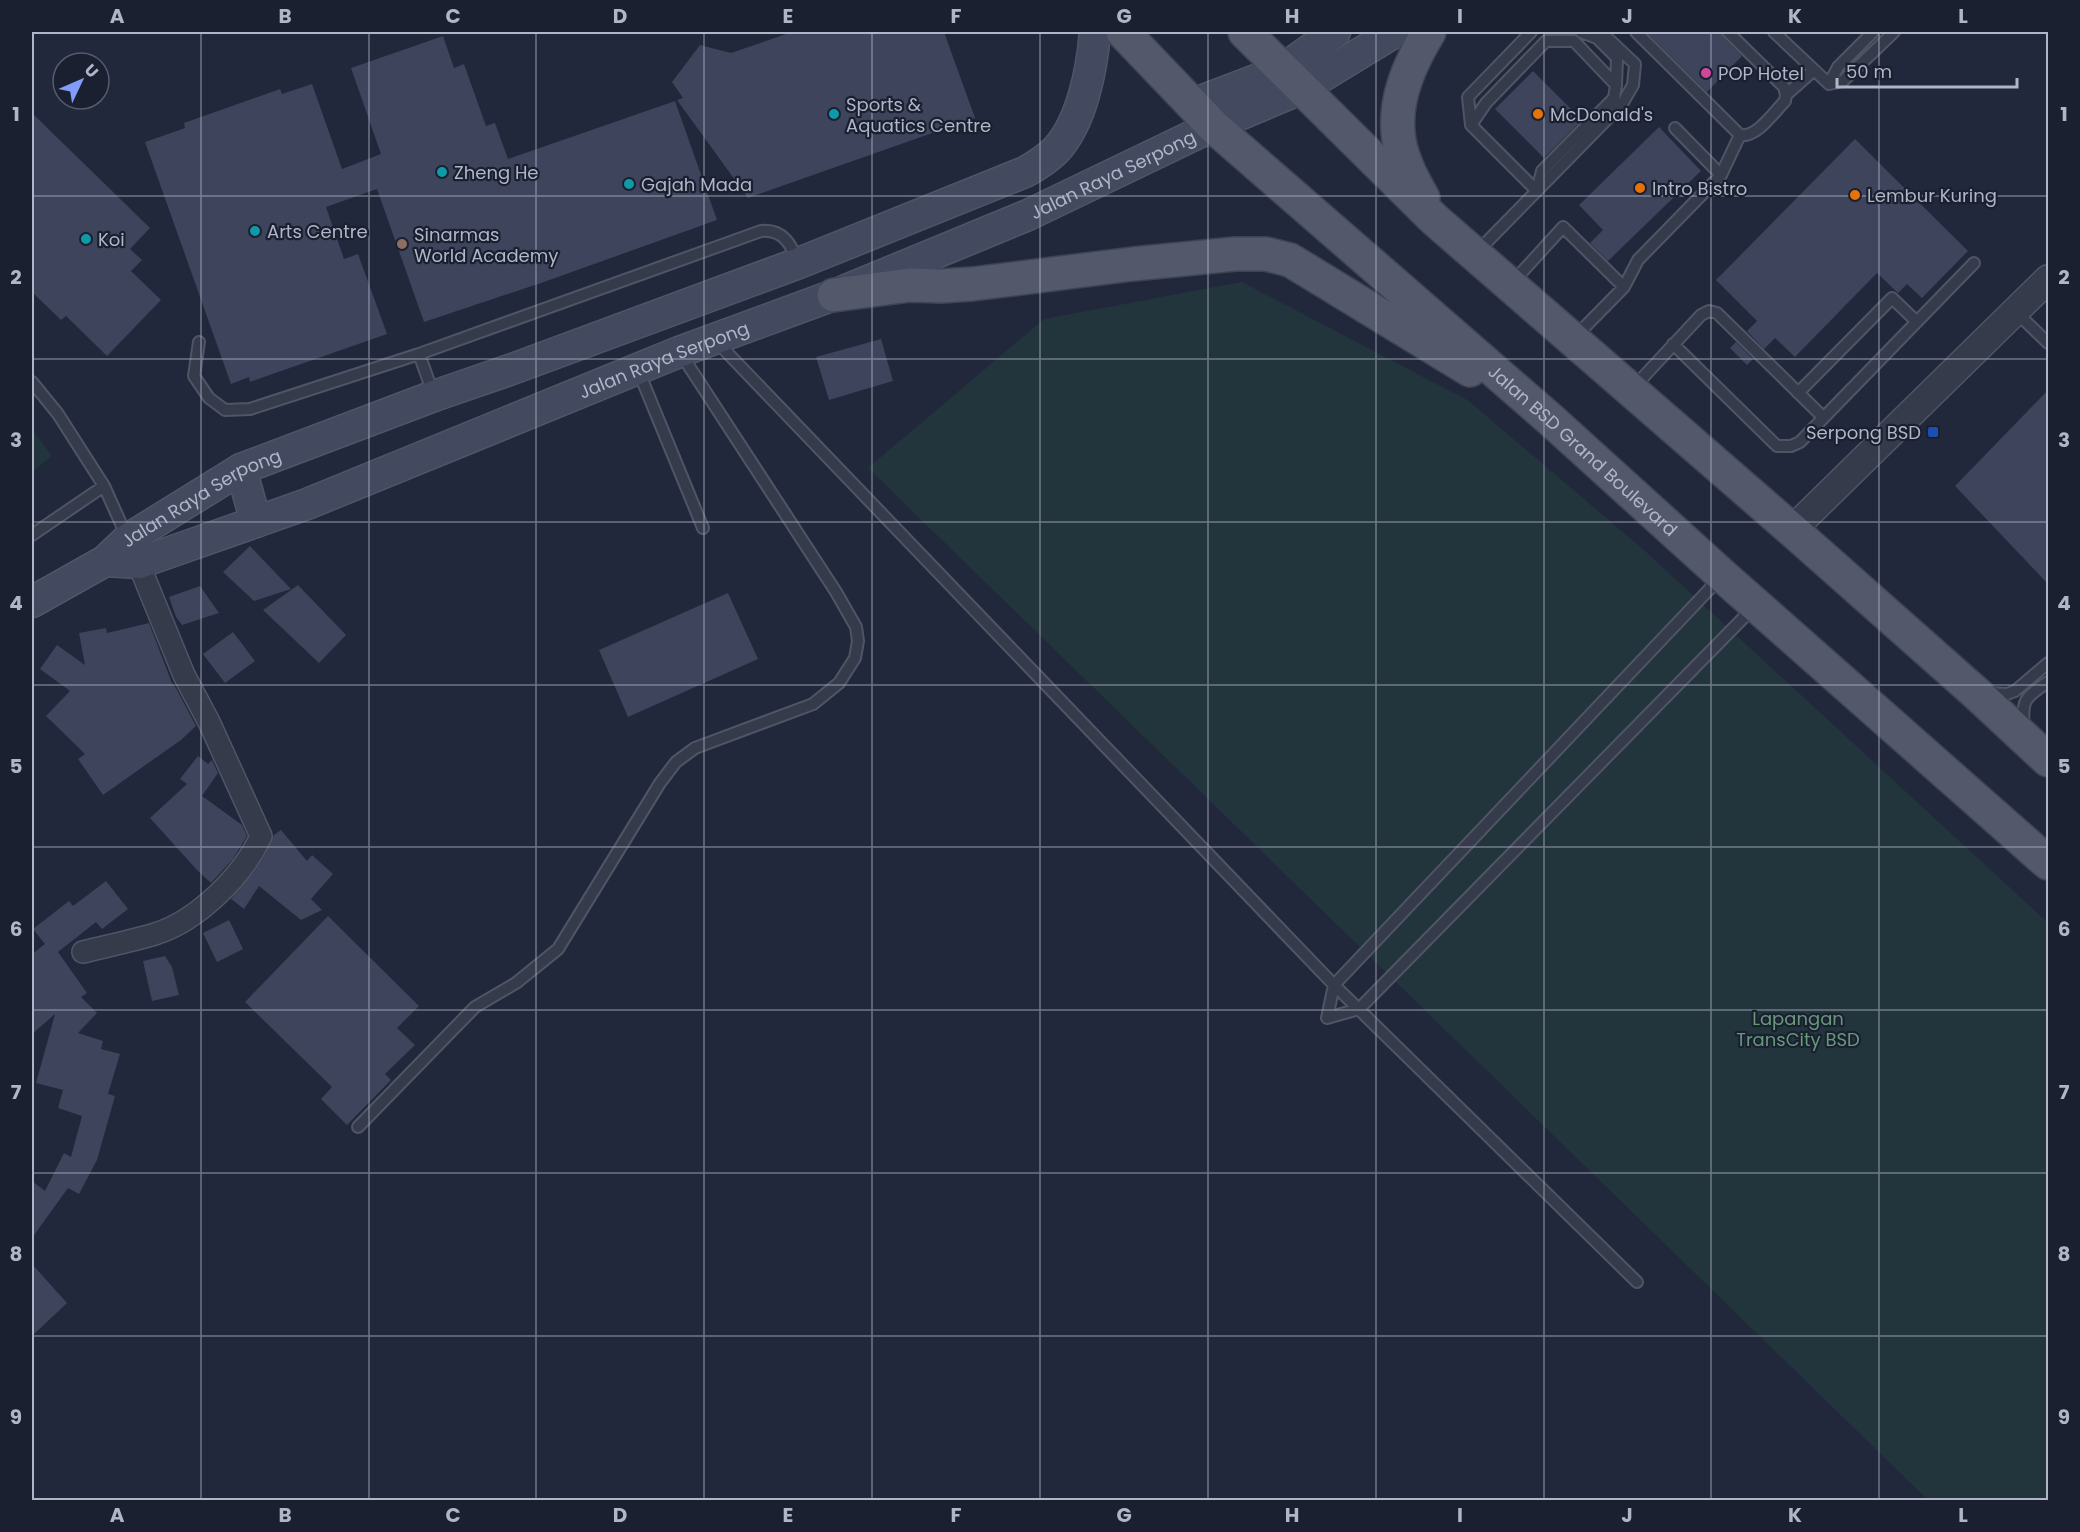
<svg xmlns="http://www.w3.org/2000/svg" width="2080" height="1532" font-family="Poppins,sans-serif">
<rect width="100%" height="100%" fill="#21283b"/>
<path fill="#23353c" d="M 1242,282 L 1469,401 L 1646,552 L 2048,923 L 2048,1500 L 1928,1500 L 868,468 L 1044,319 Z
M 32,430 L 52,456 L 32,472 Z"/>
<path fill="#3d445b" d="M 792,32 L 944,32 L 975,118 L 748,198 L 677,100 L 683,98 L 672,82 L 700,45 L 731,53 Z
M 1646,32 L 1721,32 L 1723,37 L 1742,56 L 1707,92 Z
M 443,36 L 454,68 L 464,64 L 486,126 L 495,123 L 508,159 L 675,101 L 717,220 L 544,282 L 424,322 L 377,189 L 326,207 L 344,259 L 358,254 L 387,334 L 250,382 L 249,377 L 231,384 L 145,142 L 185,128 L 184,123 L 280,89 L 282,94 L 312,84 L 342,169 L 381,154 L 351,68 Z
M 1533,71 L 1582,120 L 1544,158 L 1495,109 Z
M 32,113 L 150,228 L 130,249 L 142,260 L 131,271 L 161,300 L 107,356 L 66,316 L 61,320 L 32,292 Z
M 1659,127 L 1701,171 L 1608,261 L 1590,243 L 1603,230 L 1579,205 Z
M 1855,139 L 1968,251 L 1922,298 L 1907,284 L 1898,293 L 1877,273 L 1795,357 L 1775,338 L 1764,349 L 1747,331 L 1757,321 L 1716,280 Z
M 881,339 L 893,381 L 829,400 L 816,357 Z
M 1736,342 L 1753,359 L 1747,365 L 1730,348 Z
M 2049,389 L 2049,585 L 1955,486 Z
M 250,546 L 291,589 L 254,601 L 223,572 Z
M 298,585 L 346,635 L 319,663 L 263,610 Z
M 200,586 L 219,613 L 182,625 L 176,617 L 169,597 Z
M 728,593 L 758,659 L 628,717 L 599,650 Z
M 149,623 L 172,683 L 176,688 L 196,726 L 181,740 L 103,795 L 78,759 L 85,754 L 46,716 L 70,691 L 40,669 L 57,645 L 85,665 L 79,633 L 106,628 L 107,633 Z
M 233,632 L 255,661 L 225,683 L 203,654 Z
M 198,756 L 208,764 L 212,760 L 218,773 L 202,796 L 242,825 L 247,836 L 233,859 L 211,883 L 197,870 L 150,818 L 187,784 L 180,779 Z
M 281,830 L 307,861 L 312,855 L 333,874 L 311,899 L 322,910 L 301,920 L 259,886 L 244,909 L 231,899 L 253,873 L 264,857 L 274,835 Z
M 106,881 L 128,909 L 102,929 L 96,922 L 58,952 L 87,993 L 81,997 L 97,1013 L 78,1033 L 103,1041 L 101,1049 L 120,1054 L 108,1094 L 115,1096 L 97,1160 L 79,1194 L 68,1188 L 32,1238 L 32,1181 L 45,1191 L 64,1153 L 71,1157 L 82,1116 L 58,1108 L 63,1090 L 36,1083 L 55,1014 L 32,1034 L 32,954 L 45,944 L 33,929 L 69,901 L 73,906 Z
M 328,916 L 419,1006 L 397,1028 L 415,1045 L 385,1074 L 391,1080 L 347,1125 L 321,1099 L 332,1087 L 245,1002 Z
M 229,920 L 243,949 L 217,962 L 203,933 Z
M 165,956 L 172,967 L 179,995 L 152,1001 L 143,961 Z
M 32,1264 L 67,1303 L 32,1336 Z"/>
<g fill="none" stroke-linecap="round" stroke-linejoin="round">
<g stroke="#505566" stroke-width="14">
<path id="service" d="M 1531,32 L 1468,97 L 1471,125 L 1537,191
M 1581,32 L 1597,38 L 1617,58 L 1616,85
M 1636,32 L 1740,135 C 1757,138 1774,112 1785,101 L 1786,95 L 1784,87 L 1728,32
M 1774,32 L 1829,84 L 1843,81 L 1894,32
M 1829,84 L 1838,67 L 1873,32
M 1786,95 L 1813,71
M 1471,125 L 1486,103 L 1546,41 L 1574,41 L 1616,85 L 1614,98 L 1542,171 L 1537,191
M 1721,175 L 1740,135
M 1477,252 L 1622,104 L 1633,85 L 1635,64 L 1601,32
M 1512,283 L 1563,227 L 1624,287 L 1575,337
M 1624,287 L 1638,260 L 1721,175 L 1675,128
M 2016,312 L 2048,343
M 716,341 L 1334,985 L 1637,1282
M 199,342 L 194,376 L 209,398 L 225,410 L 250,409 L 419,354
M 1673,344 L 1777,446 L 1791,446 L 1800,442 L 1974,263
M 638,370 L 703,528
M 32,382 L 58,414 L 104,486 L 127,537
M 1634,387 L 1701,315 L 1709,311 L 1717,313 L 1823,417
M 433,393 L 419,354 L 761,231 C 783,229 791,244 798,262
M 1798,393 L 1892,298 L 1917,322
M 32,535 L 104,486
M 1720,578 L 1334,985 L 1327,1018 L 1359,1009 L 1754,607
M 1988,693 L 2007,694 L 2015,691 L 2048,663
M 2024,727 C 2021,699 2026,697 2048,682
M 358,1127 L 475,1007 L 516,983 L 558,949 L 660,783 L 676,762 L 695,748 L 813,704 L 839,683 L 855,658 L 858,641 L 856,627 L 836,592 L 681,354"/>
</g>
<g stroke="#505566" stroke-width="24">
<path id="minor" d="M 83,952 C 107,946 132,941 155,934 C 197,921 243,876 261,836 L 209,722 L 184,675 L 133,550"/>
</g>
<g stroke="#505566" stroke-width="30">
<path id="tertiary" d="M 1792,530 L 2048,279"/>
</g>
<g stroke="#505566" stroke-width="33">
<g id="secondary">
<path d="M 1193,104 L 1282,70 L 1335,32"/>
<path d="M 241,469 L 256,522"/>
<path id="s1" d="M 105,561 L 139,563 L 307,504 L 679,352 L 834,295 L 1028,215 L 1213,126 L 1303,88 L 1395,32"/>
<path id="s2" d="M 32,602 L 105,561 L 128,539 L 241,469 L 434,396 L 515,368 L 799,263 L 1025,172 C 1036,166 1047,159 1056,150 C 1082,122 1092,69 1095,32"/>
</g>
</g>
<g stroke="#3e4454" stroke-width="36">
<g id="primary">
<path id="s3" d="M 1123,32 L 1213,126 L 1551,420 L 1723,576 L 2048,863"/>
<path d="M 1245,32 L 1434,219 L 1792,530 L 1976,693 L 2048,760"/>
<path d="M 1423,198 C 1417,187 1410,176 1406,164 C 1386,118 1405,71 1429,32"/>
<path d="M 834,295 L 910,285 L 941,286 L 972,284 L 1133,264 L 1235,254 L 1266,254 L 1290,260 L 1470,370"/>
</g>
</g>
<use href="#service" stroke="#353b4b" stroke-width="10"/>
<use href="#minor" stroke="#353b4b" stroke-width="21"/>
<use href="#tertiary" stroke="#353b4b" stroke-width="27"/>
<use href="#secondary" stroke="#43495e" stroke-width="30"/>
<use href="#primary" stroke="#53596b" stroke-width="33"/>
</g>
<path fill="none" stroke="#b0b5c7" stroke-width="1.5" stroke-opacity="0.55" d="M 201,32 L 201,1500M 369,32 L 369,1500M 536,32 L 536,1500M 704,32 L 704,1500M 872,32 L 872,1500M 1040,32 L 1040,1500M 1208,32 L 1208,1500M 1376,32 L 1376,1500M 1544,32 L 1544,1500M 1711,32 L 1711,1500M 1879,32 L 1879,1500M 32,196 L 2048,196M 32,359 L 2048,359M 32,522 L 2048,522M 32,685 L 2048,685M 32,847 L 2048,847M 32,1010 L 2048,1010M 32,1173 L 2048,1173M 32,1336 L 2048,1336"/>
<circle fill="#d1479c" stroke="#1a2030" stroke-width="2" cx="1706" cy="73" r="6"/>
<g fill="#0f9aa8" stroke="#1a2030" stroke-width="2">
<circle cx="834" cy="114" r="6"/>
<circle cx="442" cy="172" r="6"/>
<circle cx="629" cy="184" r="6"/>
<circle cx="255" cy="231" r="6"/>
<circle cx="86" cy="239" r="6"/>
</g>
<g fill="#e8710a" stroke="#1a2030" stroke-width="2">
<circle cx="1538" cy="114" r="6"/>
<circle cx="1640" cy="188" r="6"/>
<circle cx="1855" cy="195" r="6"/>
</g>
<circle fill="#8d6e63" stroke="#1a2030" stroke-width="2" cx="402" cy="244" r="6"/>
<rect fill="#1a4fb4" stroke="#1a2030" stroke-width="2" x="1927" y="426" width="12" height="12" rx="3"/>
<g text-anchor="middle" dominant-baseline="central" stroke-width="4.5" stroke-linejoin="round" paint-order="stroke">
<g font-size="18" fill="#b0b5c7" stroke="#1a2030" text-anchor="start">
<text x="1718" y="73">POP Hotel</text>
<text x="846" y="104">Sports &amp;<tspan x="846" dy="21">Aquatics Centre</tspan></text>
<text x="1550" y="114">McDonald's</text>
<text x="454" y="172">Zheng He</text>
<text x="641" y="184">Gajah Mada</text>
<text x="1652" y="188">Intro Bistro</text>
<text x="1867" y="195">Lembur Kuring</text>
<text x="267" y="231">Arts Centre</text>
<text x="414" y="234">Sinarmas<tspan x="414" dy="21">World Academy</tspan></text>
<text x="98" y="239">Koi</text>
<text x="1921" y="432" text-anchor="end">Serpong BSD</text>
</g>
<g font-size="18" fill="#b0b5c7" stroke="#1a2030">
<text stroke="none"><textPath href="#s1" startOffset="1083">Jalan Raya Serpong</textPath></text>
<text stroke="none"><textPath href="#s1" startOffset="597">Jalan Raya Serpong</textPath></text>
<text stroke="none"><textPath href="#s3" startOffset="622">Jalan BSD Grand Boulevard</textPath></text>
<text stroke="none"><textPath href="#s2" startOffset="200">Jalan Raya Serpong</textPath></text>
</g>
<g font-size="18" fill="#67997a" stroke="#1a2030">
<text x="1798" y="1018">Lapangan<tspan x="1798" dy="21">TransCity BSD</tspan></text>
</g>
</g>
<rect width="2080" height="1532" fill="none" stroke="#1a2030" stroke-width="66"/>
<g transform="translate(81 81) rotate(46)"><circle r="28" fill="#1a2030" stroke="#565c6c" stroke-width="1.5"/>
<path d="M0-4.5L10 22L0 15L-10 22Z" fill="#829cfa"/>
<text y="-9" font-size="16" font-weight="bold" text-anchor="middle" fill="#b0b5c7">U</text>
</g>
<path d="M1837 78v9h180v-9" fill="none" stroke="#b0b5c7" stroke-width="3"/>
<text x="1846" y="78" font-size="18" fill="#b0b5c7" stroke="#1a2030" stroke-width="4.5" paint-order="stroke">50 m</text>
<rect x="33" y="33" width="2014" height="1466" fill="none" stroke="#b0b5c7" stroke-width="2"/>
<g font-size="20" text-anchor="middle" font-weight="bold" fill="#b0b5c7">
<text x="117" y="23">A</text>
<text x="285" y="23">B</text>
<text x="453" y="23">C</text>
<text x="620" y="23">D</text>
<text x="788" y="23">E</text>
<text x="956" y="23">F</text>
<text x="1124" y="23">G</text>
<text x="1292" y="23">H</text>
<text x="1460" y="23">I</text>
<text x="1627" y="23">J</text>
<text x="1795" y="23">K</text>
<text x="1963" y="23">L</text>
<text x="16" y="121">1</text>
<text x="2064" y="121">1</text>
<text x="16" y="284">2</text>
<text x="2064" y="284">2</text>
<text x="16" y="447">3</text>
<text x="2064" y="447">3</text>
<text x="16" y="610">4</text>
<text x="2064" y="610">4</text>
<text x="16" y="773">5</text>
<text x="2064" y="773">5</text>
<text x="16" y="936">6</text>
<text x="2064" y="936">6</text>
<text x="16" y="1099">7</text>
<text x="2064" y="1099">7</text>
<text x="16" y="1261">8</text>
<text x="2064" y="1261">8</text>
<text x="16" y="1424">9</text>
<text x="2064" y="1424">9</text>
<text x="117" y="1522">A</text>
<text x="285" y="1522">B</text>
<text x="453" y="1522">C</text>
<text x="620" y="1522">D</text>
<text x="788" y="1522">E</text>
<text x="956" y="1522">F</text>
<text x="1124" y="1522">G</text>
<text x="1292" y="1522">H</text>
<text x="1460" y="1522">I</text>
<text x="1627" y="1522">J</text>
<text x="1795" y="1522">K</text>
<text x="1963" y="1522">L</text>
</g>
</svg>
